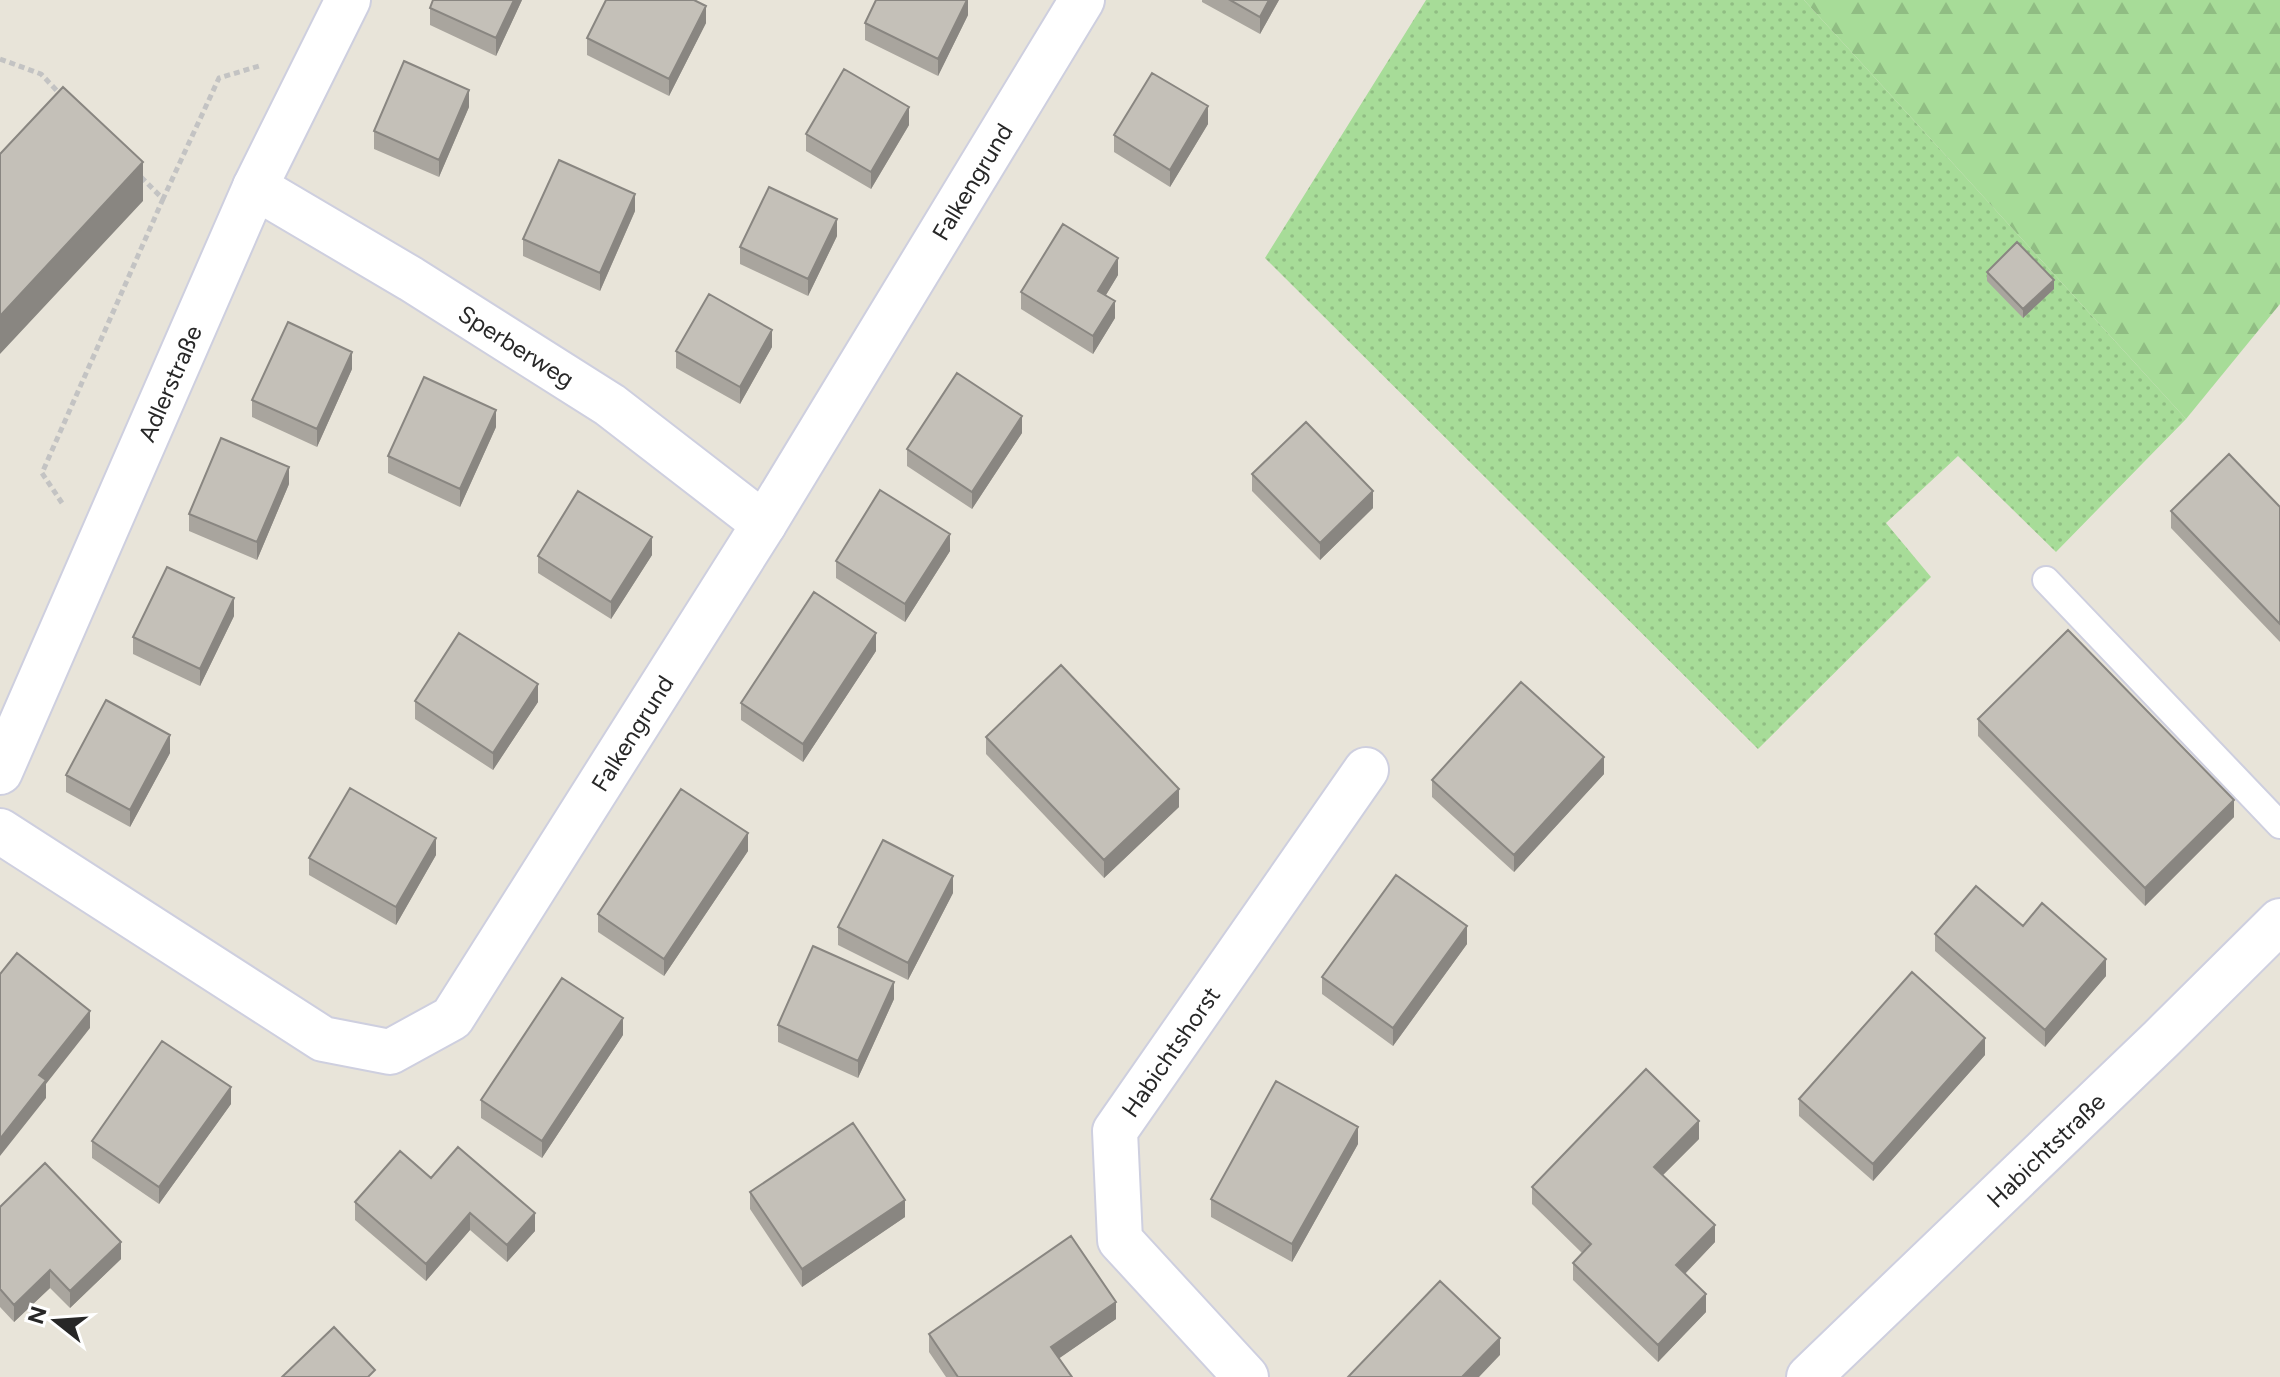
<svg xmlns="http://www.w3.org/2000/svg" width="2280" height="1377" font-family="Figtree,sans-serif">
<defs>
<pattern id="grass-dots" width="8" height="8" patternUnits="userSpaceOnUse" patternTransform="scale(2)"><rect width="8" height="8" fill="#a7dc98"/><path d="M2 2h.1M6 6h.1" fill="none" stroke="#90bd83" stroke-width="1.8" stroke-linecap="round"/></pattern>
<pattern id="forest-firs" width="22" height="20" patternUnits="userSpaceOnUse" patternTransform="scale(2)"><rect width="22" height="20" fill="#a7dc98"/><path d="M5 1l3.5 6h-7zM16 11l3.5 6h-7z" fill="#90bd83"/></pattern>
</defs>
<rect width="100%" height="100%" fill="#e8e4d9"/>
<path fill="url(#grass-dots)" d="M 1426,0 L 1804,0 L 2186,419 L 2056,552 L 1958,456 L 1886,523 L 1931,577 L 1758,749 L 1265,258 Z"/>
<path fill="url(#forest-firs)" d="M 1804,0 L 2280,0 L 2280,304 L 2186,419 Z"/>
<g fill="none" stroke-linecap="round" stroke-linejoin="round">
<g stroke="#cecfdf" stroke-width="30">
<path id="lane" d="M 2046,580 L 2280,825"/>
</g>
<g stroke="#cecfdf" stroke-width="48">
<g id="street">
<path id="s1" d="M 255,187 L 411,279 L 610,405 L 764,524"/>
<path id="s2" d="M 0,772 L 255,187 L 348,0"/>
<path id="s3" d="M 0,831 L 323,1039 L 390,1052 L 452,1018 L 764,524 L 1082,0"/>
<path id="s4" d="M 1246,1377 L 1120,1240 L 1115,1131 L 1366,770"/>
<path id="s5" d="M 1809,1377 L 2161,1039 L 2280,921"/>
</g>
</g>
<path stroke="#c3c3c3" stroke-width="5" stroke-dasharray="6 4" stroke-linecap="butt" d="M 0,59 L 41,74 L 61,95
M 141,177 L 163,199 L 219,78 L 259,66
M 62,503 L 42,473 L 163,199"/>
<use href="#lane" stroke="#fff" stroke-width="26"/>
<use href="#street" stroke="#fff" stroke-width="44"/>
</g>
<path fill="#a9a59e" d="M 522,0 L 496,56 L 430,25 L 430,8 Z
M 968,0 L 968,15 L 938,76 L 865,40 L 865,23 Z
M 1202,0 L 1279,0 L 1260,34 L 1202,2 Z
M 706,23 L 669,96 L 587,55 L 587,38 Z
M 469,107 L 439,177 L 374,149 L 374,131 Z
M 1208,124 L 1170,187 L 1114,152 L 1114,135 Z
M 909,125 L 871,189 L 806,151 L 806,134 Z
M 635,211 L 600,291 L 523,256 L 523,239 Z
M 837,236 L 808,296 L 740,264 L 740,247 Z
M 1987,272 L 2054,289 L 2023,318 L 1987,281 Z
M 1118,275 L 1106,295 L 1115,318 L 1093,354 L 1021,309 L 1021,292 Z
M 772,347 L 740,404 L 676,368 L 676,351 Z
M 352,369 L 317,447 L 252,417 L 252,400 Z
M 496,427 L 460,507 L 388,473 L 388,456 Z
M 1022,433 L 972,509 L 907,466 L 907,449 Z
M 1252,474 L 1373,508 L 1320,560 L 1252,491 Z
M 289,484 L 257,560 L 189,531 L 189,514 Z
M 2280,507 L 2280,642 L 2171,528 L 2171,511 Z
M 950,551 L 905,622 L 836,578 L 836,561 Z
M 652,555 L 611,619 L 538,573 L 538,556 Z
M 234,616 L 200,686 L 133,654 L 133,637 Z
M 876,651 L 803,762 L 741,720 L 741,703 Z
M 415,701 L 538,702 L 493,770 L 415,719 Z
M 1978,719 L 2234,817 L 2145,906 L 1978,736 Z
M 986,737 L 1179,807 L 1104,878 L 986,754 Z
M 170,753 L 130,827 L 66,792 L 66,775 Z
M 1604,774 L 1514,872 L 1432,797 L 1432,780 Z
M 748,851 L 664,976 L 598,932 L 598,914 Z
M 436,855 L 396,925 L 309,875 L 309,858 Z
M 953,893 L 908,980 L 838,945 L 838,927 Z
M 2023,926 L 2106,976 L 2045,1047 L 1935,951 L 1935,934 Z
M 1467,944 L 1393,1046 L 1322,994 L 1322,977 Z
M 894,999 L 858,1078 L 778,1042 L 778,1025 Z
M 623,1035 L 542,1158 L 481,1118 L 481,1100 Z
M 1985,1055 L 1873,1181 L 1799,1116 L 1799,1099 Z
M 231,1104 L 159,1204 L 92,1158 L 92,1141 Z
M 1699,1139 L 1663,1175 L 1715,1242 L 1685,1274 L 1706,1312 L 1658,1362 L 1573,1280 L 1573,1263 L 1582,1253 L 1532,1204 L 1532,1187 Z
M 1358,1144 L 1292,1262 L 1211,1217 L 1211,1199 Z
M 431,1178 L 535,1231 L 507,1262 L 470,1230 L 426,1281 L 355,1220 L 355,1202 Z
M 750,1192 L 905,1217 L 802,1287 L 750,1209 Z
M 0,1207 L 121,1259 L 70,1308 L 50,1288 L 14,1322 L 0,1307 Z
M 1116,1319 L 1059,1358 L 1072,1377 L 946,1377 L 929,1352 L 929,1334 Z"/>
<path fill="#898681" d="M 514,0 L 522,0 L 496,56 L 496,38 Z
M 967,0 L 968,0 L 968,15 L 938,76 L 938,59 Z
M 1269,0 L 1279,0 L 1260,34 L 1260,17 Z
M 706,6 L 706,23 L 669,96 L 669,79 Z
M 469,90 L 469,107 L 439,177 L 439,160 Z
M 1208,106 L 1208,124 L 1170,187 L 1170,170 Z
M 909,107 L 909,125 L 871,189 L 871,172 Z
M 143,162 L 143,201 L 0,354 L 0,316 Z
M 635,194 L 635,211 L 600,291 L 600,273 Z
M 837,219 L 837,236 L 808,296 L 808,279 Z
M 1118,258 L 1118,275 L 1098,308 L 1098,291 Z
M 2054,280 L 2054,289 L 2023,318 L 2023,309 Z
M 1115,301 L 1115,318 L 1093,354 L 1093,336 Z
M 772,330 L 772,347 L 740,404 L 740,387 Z
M 352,352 L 352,369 L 317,447 L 317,429 Z
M 496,410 L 496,427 L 460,507 L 460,489 Z
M 1022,416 L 1022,433 L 972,509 L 972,492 Z
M 289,467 L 289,484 L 257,560 L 257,542 Z
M 1373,491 L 1373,508 L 1320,560 L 1320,543 Z
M 950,534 L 950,551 L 905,622 L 905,604 Z
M 652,537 L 652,555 L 611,619 L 611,602 Z
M 234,598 L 234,616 L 200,686 L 200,669 Z
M 876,633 L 876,651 L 803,762 L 803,744 Z
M 538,684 L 538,702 L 493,770 L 493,753 Z
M 170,735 L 170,753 L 130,827 L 130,810 Z
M 1604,757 L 1604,774 L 1514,872 L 1514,855 Z
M 1179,789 L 1179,807 L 1104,878 L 1104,860 Z
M 2234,800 L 2234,817 L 2145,906 L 2145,888 Z
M 748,833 L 748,851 L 664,976 L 664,959 Z
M 436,838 L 436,855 L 396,925 L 396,907 Z
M 953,876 L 953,893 L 908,980 L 908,963 Z
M 1467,926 L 1467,944 L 1393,1046 L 1393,1028 Z
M 2106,959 L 2106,976 L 2045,1047 L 2045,1030 Z
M 894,982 L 894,999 L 858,1078 L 858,1061 Z
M 90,1011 L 90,1028 L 46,1084 L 46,1098 L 0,1156 L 0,1139 L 39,1075 Z
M 623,1018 L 623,1035 L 542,1158 L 542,1141 Z
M 1985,1038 L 1985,1055 L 1873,1181 L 1873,1164 Z
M 231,1087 L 231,1104 L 159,1204 L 159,1187 Z
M 1699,1121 L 1699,1139 L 1654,1184 L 1654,1167 Z
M 1358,1127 L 1358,1144 L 1292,1262 L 1292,1244 Z
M 905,1200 L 905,1217 L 802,1287 L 802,1269 Z
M 470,1213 L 470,1230 L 426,1281 L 426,1264 Z
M 535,1213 L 535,1231 L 507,1262 L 507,1245 Z
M 1715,1225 L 1715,1242 L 1676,1283 L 1676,1265 Z
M 121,1242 L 121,1259 L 70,1308 L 70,1291 Z
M 50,1270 L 50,1288 L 14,1322 L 14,1305 Z
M 1706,1294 L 1706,1312 L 1658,1362 L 1658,1345 Z
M 1116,1302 L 1116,1319 L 1051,1364 L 1051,1347 Z
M 1500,1338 L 1500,1355 L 1479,1377 L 1462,1377 Z"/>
<path fill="#c4c0b8" stroke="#898681" stroke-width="2" d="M 433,0 L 514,0 L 496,38 L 430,8 Z
M 606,0 L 694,0 L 706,6 L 669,79 L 587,38 Z
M 876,0 L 967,0 L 938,59 L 865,23 Z
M 1230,0 L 1269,0 L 1260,17 Z
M 404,61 L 469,90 L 439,160 L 374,131 Z
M 844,69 L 909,107 L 871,172 L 806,134 Z
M 1152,73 L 1208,106 L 1170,170 L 1114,135 Z
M 63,87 L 143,162 L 0,316 L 0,154 Z
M 559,160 L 635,194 L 600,273 L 523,239 Z
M 769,187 L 837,219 L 808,279 L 740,247 Z
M 1063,224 L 1118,258 L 1098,291 L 1115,301 L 1093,336 L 1021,292 Z
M 2017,242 L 2054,280 L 2023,309 L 1987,272 Z
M 709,294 L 772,330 L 740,387 L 676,351 Z
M 288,322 L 352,352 L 317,429 L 252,400 Z
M 957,373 L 1022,416 L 972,492 L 907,449 Z
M 424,377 L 496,410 L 460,489 L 388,456 Z
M 1306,422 L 1373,491 L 1320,543 L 1252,474 Z
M 221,438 L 289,467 L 257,542 L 189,514 Z
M 2229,454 L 2280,507 L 2280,624 L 2171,511 Z
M 880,490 L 950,534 L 905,604 L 836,561 Z
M 578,491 L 652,537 L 611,602 L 538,556 Z
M 167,567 L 234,598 L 200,669 L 133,637 Z
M 814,592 L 876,633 L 803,744 L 741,703 Z
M 2068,630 L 2234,800 L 2145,888 L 1978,719 Z
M 459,633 L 538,684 L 493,753 L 415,701 Z
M 1061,665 L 1179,789 L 1104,860 L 986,737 Z
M 1521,682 L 1604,757 L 1514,855 L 1432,780 Z
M 106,700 L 170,735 L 130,810 L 66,775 Z
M 350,788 L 436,838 L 396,907 L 309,858 Z
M 681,789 L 748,833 L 664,959 L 598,914 Z
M 883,840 L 953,876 L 908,963 L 838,927 Z
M 1396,875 L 1467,926 L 1393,1028 L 1322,977 Z
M 1976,886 L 2023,926 L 2042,903 L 2106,959 L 2045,1030 L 1935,934 Z
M 813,946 L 894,982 L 858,1061 L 778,1025 Z
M 17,953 L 90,1011 L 39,1075 L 46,1080 L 0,1139 L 0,974 Z
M 1912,972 L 1985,1038 L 1873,1164 L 1799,1099 Z
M 562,978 L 623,1018 L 542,1141 L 481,1100 Z
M 162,1041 L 231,1087 L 159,1187 L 92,1141 Z
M 1646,1069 L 1699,1121 L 1654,1167 L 1715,1225 L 1676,1265 L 1706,1294 L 1658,1345 L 1573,1263 L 1591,1244 L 1532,1187 Z
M 1276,1081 L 1358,1127 L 1292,1244 L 1211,1199 Z
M 853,1123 L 905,1200 L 802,1269 L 750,1192 Z
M 458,1147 L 535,1213 L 507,1245 L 470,1213 L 426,1264 L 355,1202 L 400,1151 L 431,1178 Z
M 45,1163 L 121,1242 L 70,1291 L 50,1270 L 14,1305 L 0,1289 L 0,1207 Z
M 1071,1236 L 1116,1302 L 1051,1347 L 1072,1377 L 958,1377 L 929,1334 Z
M 1440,1281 L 1500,1338 L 1462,1377 L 1348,1377 Z
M 334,1327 L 375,1370 L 368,1377 L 282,1377 Z"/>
<g text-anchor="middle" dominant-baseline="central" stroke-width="6" stroke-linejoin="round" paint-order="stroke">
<g font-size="24" fill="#272727" stroke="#fff">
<text stroke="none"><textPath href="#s3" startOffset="1508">Falkengrund</textPath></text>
<text stroke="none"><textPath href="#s1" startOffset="306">Sperberweg</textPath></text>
<text stroke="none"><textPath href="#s2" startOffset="424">Adlerstraße</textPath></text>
<text stroke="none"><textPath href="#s3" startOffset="860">Falkengrund</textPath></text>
<text stroke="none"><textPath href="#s4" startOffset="392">Habichtshorst</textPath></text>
<text stroke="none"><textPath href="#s5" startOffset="328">Habichtstraße</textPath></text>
</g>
</g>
<g transform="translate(56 1321) rotate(287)" stroke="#ffffff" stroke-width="6" paint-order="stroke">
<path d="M0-6L14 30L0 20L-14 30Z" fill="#272727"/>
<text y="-12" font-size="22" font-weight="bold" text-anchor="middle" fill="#272727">N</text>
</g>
</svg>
